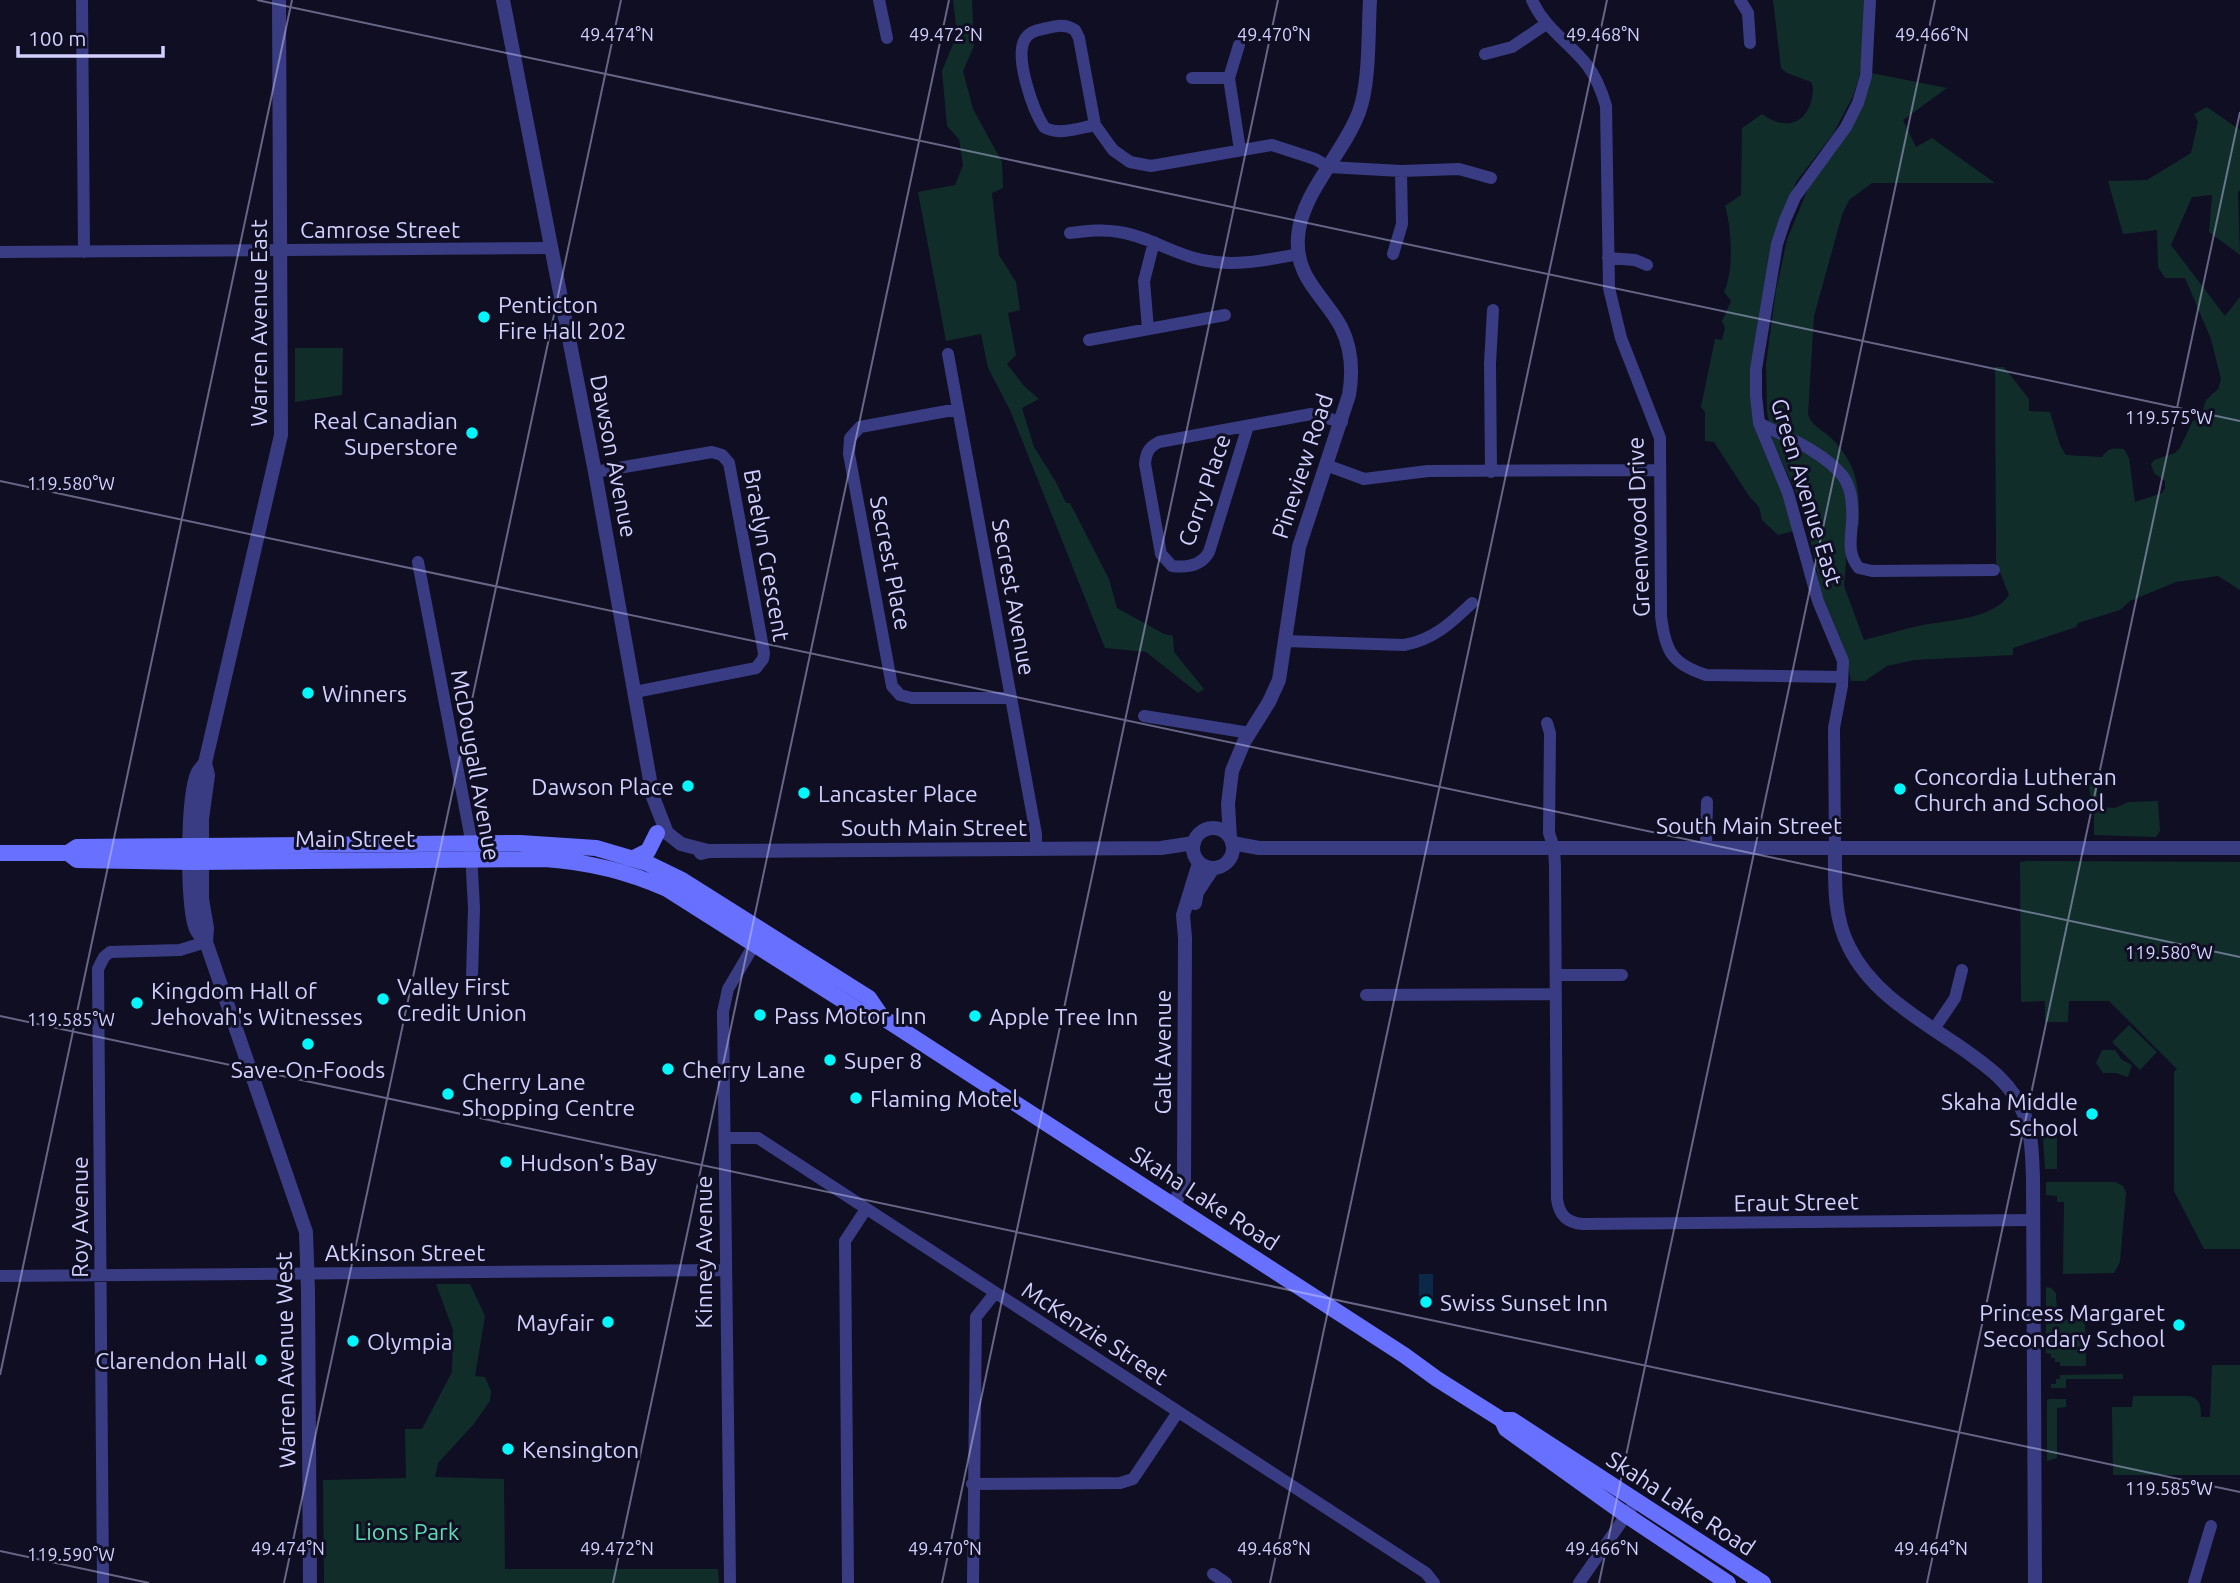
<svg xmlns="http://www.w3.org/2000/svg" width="2240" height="1583" font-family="Ubuntu,sans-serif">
<rect width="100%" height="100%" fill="#100e23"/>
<path fill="#112d2a" d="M 953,0 L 972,0 L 974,46 L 963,71 L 973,109 L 1002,162 L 1003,188 L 992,193 L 999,255 L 1016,282 L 1020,310 L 1008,313 L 1016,355 L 1007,364 L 1024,386 L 1039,399 L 1022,408 L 1034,447 L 1056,482 L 1066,503 L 1070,503 L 1109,579 L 1117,608 L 1164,634 L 1173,636 L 1174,652 L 1204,689 L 1198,693 L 1146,652 L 1105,648 L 1010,410 L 988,368 L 981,334 L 946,341 L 918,192 L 955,185 L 963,165 L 959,139 L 947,126 L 942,71 L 957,34 Z
M 1773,0 L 1866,0 L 1862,55 L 1859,78 L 1853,96 L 1833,134 L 1796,182 L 1773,240 L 1756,429 L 1782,491 L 1794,531 L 1778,535 L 1762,520 L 1759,507 L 1749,496 L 1714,442 L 1705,441 L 1705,412 L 1701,407 L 1715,339 L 1722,340 L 1725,328 L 1722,321 L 1731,301 L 1724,292 C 1734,272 1732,228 1725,206 L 1741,195 L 1742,128 L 1762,114 C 1783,130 1806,126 1812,98 C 1813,91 1814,88 1811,82 L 1787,73 L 1781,68 Z
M 1871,73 L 1947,88 L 1903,120 L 1916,147 L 1932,138 L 1995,183 L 1872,183 L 1849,200 L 1842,215 L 1814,316 L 1808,414 C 1812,427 1822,429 1831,438 C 1858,465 1860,489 1859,525 L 1849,527 L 1844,586 L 1864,640 C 1884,635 1903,629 1923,625 C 1949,620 1993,619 2009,595 L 1996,562 L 1995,367 L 2004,367 L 2029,399 L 2029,411 L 2050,412 L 2060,445 L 2066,455 L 2102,457 C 2108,448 2113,448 2124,449 L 2129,458 L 2135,502 L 2162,493 L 2165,488 L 2165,481 L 2154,473 L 2151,464 L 2154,460 L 2175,453 L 2180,448 L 2192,422 L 2201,415 L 2206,400 L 2218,389 L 2221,379 L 2211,339 L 2185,278 L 2165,278 L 2158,267 L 2157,230 L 2123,234 L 2108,181 L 2147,180 L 2191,153 L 2198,122 L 2194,114 L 2207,107 L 2240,130 L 2240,190 L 2238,192 L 2240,255 L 2209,232 L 2212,195 L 2192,197 L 2171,245 L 2225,316 L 2240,297 L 2240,590 L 2218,576 L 2176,582 L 2130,601 L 2120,610 L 2078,623 L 2076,627 L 2013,648 L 2013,655 L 1914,660 L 1887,666 L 1865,681 L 1851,681 L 1845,651 L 1821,592 L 1805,513 L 1772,439 L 1767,411 L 1766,364 L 1776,290 L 1787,240 L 1811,181 Z
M 295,348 L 343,348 L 342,395 L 295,402 Z
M 2088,782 L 2097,782 L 2098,807 L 2115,808 L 2128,802 L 2158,801 L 2160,831 L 2156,837 L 2094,835 L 2094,814 Z
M 2026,861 L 2240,862 L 2240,1249 L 2204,1249 L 2174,1191 L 2174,1072 L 2177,1069 L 2109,1001 L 2069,1001 L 2068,1022 L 2045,1022 L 2045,1001 L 2021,1002 L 2020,862 Z
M 2129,1025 L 2157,1052 L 2140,1070 L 2112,1042 Z
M 2102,1050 L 2115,1050 L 2122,1060 L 2132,1065 L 2128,1077 L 2116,1073 L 2103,1073 L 2096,1063 Z
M 2057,1133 L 2057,1169 L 2045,1169 L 2043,1137 Z
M 2046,1182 L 2115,1182 L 2123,1186 L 2126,1193 L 2120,1262 L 2114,1273 L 2063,1274 L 2064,1202 L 2057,1202 L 2057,1196 L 2046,1195 Z
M 436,1284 L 470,1284 L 485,1316 L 475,1376 L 485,1377 L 491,1391 L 490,1401 L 473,1425 L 438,1463 L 435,1477 L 504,1479 L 505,1569 L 718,1569 L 719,1583 L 324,1583 L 323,1480 L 406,1478 L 405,1429 L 422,1429 L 452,1372 L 453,1330 Z
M 2046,1287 L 2051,1288 L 2056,1293 L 2057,1317 L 2046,1317 Z
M 2085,1319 L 2086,1366 L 2060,1366 L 2060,1362 L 2055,1362 L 2055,1358 L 2051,1358 L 2051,1354 L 2046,1353 L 2046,1320 Z
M 2212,1365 L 2240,1365 L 2240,1475 L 2113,1475 L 2112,1407 L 2132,1407 L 2133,1396 L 2189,1396 C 2201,1399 2201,1407 2201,1417 L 2210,1417 Z
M 2123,1374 L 2123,1379 L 2066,1379 L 2066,1388 L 2051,1388 L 2051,1384 L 2056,1384 L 2056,1379 L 2060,1379 L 2060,1375 Z
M 2050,1399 L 2066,1399 L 2066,1407 L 2057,1408 L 2057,1458 L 2047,1461 L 2047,1400 Z"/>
<path fill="#0c2848" d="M 1419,1274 L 1433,1274 L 1433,1299 L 1419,1298 Z"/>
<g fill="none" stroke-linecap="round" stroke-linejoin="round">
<path stroke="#393c82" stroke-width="12" d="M 82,0 L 84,252
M 879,0 L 887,38
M 1532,0 C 1544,28 1569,42 1587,65 C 1596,77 1602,92 1606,106 L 1609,288 L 1621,338 L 1660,438 L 1661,616 C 1665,651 1672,664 1706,675 L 1842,677
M 1740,0 L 1748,13 L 1750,43
M 1239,45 L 1229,78 L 1240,150
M 1485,54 L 1512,47 L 1546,24
M 1192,78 L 1229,78
M 1095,125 C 1079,128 1058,136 1044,127 C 1033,110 1014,57 1025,39 C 1029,32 1036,30 1043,29 C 1055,26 1064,23 1075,30 L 1079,38 L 1095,125 L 1113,150 L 1130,162 L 1151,166 L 1272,145 L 1315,159 L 1329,167 L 1401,171 L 1459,169 L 1491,178
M 1070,233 C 1087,231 1103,229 1119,232 C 1148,236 1173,254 1202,260 C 1235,267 1266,260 1299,254
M 0,252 L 550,248
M 1393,254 L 1402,224 L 1401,171
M 1608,258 L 1635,260 L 1647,265
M 1148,329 L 1144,281 L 1154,242
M 1089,340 L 1225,315
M 948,354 L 1036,834 L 1036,848
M 958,409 L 860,427 L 850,438 L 849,454 L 892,686 L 900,695 L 912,698 L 1011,698
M 1759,423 C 1786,437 1822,451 1842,475 C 1852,487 1853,506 1852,522 C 1851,539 1847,554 1859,568 L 1872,571 L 1994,570
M 1248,426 L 1209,552 C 1201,566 1187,568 1172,566 L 1161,554 L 1145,464 C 1146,452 1149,447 1159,442 L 1311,414 L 1342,422
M 1326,465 L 1364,479 L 1428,471 L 1660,470
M 595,472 L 712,452 L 722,455 L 729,463 L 764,653 L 763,659 L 756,668 L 635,692
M 1491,472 L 1490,363 L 1493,310
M 418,562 L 470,834 L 474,908 L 472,977
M 1285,641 L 1404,645 C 1433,640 1451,623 1472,603
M 1144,716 L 1250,733
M 1547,723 L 1550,733 L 1549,833 L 1554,848 L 1555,866 L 1557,1199 C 1559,1215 1567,1223 1583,1224 L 2033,1220
M 1706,847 L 1707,802
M 1835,847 L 1834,728 L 1842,686 L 1843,661 L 1818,601 L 1788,493 L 1759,423 L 1756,396 L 1756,369 L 1777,244 L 1785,220 L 1795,197 L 1846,127 L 1858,103 L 1866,76 L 1870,0
M 1556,975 L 1622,975
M 1366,995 L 1556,994
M 1934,1029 L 1955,998 L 1962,970
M 725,1138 L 758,1138 L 1426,1573 L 1434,1583
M 0,1276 L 726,1270
M 972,1484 L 1120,1483 L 1133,1479 L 1178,1412
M 1213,1574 L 1226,1583
M 103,1583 L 98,969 L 104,957 L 110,952 L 180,950 L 206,942
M 730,1583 L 723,1012 L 728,989 L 754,945
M 848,1583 L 845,1241 L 866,1209
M 973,1583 L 976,1317 L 995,1293
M 1579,1583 L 1636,1501
M 2194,1583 L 2211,1526"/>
<path stroke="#393c82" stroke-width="14" d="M 279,0 L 281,435 L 205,763 C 203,766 200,769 198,772 C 187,793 186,907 196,929 C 198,934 203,938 206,942 L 306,1232 L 308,1291 L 310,1583
M 503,0 L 595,472 L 653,797 L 667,833 L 681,844 L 708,851
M 205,763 L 208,775 L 202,819 L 202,899 L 207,928 L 206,942
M1193 848a20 20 0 1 1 40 0a20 20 0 1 1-40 0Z
M 1230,838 L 1228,804 L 1232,771 L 1244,742 L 1269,702 L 1279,680 L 1299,547 L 1349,395 C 1353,372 1352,349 1341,327 C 1324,295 1295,279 1298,237 C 1301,193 1344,153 1359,112 C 1370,83 1368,32 1370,0
M 1232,843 L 1259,848 L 2240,848
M 1835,847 C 1835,881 1833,916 1849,947 C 1872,994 1921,1020 1963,1049 C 1988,1067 2012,1083 2024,1114 C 2032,1134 2032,1155 2033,1177 L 2035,1583
M 701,853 L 708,851 L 1161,848 L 1194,843
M 1195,903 L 1197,892 L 1213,868
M 1174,1205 L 1184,1183 L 1185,938 L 1183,915 L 1199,863"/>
<path stroke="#6770ff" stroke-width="16" d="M 0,853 L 68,853 L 77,847 L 520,843 L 596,848 L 647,863 L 682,880 L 869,998 L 882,1017
M 68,853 L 77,860 L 191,862 L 545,859 C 589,862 627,871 667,889 L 861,1012 L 882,1017 L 1404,1355 L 1437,1379 L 1502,1420 L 1512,1420 L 1763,1583
M 634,858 L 648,851 L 657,833
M 1502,1420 L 1506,1429 L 1626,1515 L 1728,1583"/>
</g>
<path fill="none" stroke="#d1d0ff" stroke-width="2" stroke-opacity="0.45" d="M 257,0 L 2240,421M 0,481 L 2240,957M 0,1016 L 2240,1492M 0,1375 L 292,0M 0,1551 L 149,1583M 284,1583 L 621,0M 613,1583 L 949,0M 942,1583 L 1278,0M 1270,1583 L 1607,0M 1599,1583 L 1935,0M 1927,1583 L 2240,112"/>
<g fill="#00f7fb" stroke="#100e23" stroke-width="2.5">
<circle cx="484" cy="317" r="7"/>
<circle cx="472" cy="433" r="7"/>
<circle cx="308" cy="693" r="7"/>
<circle cx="688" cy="786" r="7"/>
<circle cx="1900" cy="789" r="7"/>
<circle cx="804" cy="793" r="7"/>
<circle cx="383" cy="999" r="7"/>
<circle cx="137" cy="1003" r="7"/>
<circle cx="760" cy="1015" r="7"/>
<circle cx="975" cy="1016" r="7"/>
<circle cx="308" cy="1044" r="7"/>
<circle cx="830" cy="1060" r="7"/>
<circle cx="668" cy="1069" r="7"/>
<circle cx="448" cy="1094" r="7"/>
<circle cx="856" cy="1098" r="7"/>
<circle cx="2092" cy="1114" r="7"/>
<circle cx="506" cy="1162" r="7"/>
<circle cx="1426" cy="1302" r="7"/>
<circle cx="608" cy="1322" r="7"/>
<circle cx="2179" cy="1325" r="7"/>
<circle cx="353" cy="1341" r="7"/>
<circle cx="261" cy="1360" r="7"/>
<circle cx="508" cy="1449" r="7"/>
</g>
<g text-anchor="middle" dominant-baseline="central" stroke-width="6" stroke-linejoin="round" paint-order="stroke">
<g font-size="23" fill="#d1d0ff" stroke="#100e23">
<text x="380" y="229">Camrose Street</text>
<text transform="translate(258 323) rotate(-90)">Warren Avenue East</text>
<text transform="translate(614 456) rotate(79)">Dawson Avenue</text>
<text transform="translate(1302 466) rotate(-72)">Pineview Road</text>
<text transform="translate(1204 490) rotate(-71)">Corry Place</text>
<text transform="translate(1807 492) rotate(73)">Green Avenue East</text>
<text transform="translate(1638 527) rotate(-92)">Greenwood Drive</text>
<text transform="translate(767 555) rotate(80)">Braelyn Crescent</text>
<text transform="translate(891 563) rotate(79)">Secrest Place</text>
<text transform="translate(1014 597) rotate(80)">Secrest Avenue</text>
<text transform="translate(476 765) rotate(80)">McDougall Avenue</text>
<text x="1749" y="825">South Main Street</text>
<text x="934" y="827">South Main Street</text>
<text x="355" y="838">Main Street</text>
<text transform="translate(1162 1052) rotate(-90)">Galt Avenue</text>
<text transform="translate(1205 1198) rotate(33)">Skaha Lake Road</text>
<text transform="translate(1796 1202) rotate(-1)">Eraut Street</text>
<text transform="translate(79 1217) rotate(-90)">Roy Avenue</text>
<text x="405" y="1252">Atkinson Street</text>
<text transform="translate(703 1252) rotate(-90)">Kinney Avenue</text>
<text transform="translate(1095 1333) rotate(33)">McKenzie Street</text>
<text transform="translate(285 1360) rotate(-91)">Warren Avenue West</text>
<text transform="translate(1681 1503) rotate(33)">Skaha Lake Road</text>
</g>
<g font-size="23" fill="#d1d0ff" stroke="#100e23" text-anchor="start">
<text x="498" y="304">Penticton<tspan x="498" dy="26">Fire Hall 202</tspan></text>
<text x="458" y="420" text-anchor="end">Real Canadian<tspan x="458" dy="26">Superstore</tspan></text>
<text x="322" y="693">Winners</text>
<text x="1914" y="776">Concordia Lutheran<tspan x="1914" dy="26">Church and School</tspan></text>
<text x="674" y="786" text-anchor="end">Dawson Place</text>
<text x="818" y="793">Lancaster Place</text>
<text x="397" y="986">Valley First<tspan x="397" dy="26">Credit Union</tspan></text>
<text x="151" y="990">Kingdom Hall of<tspan x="151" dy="26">Jehovah's Witnesses</tspan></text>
<text x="774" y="1015">Pass Motor Inn</text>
<text x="989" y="1016">Apple Tree Inn</text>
<text x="844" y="1060">Super 8</text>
<text x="308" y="1069" text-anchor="middle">Save-On-Foods</text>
<text x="682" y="1069">Cherry Lane</text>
<text x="462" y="1081">Cherry Lane<tspan x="462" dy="26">Shopping Centre</tspan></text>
<text x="870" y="1098">Flaming Motel</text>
<text x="2078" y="1101" text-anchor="end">Skaha Middle<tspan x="2078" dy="26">School</tspan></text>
<text x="520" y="1162">Hudson's Bay</text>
<text x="1440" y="1302">Swiss Sunset Inn</text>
<text x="2165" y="1312" text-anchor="end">Princess Margaret<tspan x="2165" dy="26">Secondary School</tspan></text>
<text x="594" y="1322" text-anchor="end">Mayfair</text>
<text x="367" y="1341">Olympia</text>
<text x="247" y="1360" text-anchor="end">Clarendon Hall</text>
<text x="522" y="1449">Kensington</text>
</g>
<g font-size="23" fill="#5bdfb3" stroke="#100e23">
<text x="407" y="1531">Lions Park</text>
</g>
</g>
<g font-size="18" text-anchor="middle" fill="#d1d0ff" stroke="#100e23" stroke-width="6" stroke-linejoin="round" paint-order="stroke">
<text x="617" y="41">49.474°N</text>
<text x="946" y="41">49.472°N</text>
<text x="1274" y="41">49.470°N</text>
<text x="1603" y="41">49.468°N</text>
<text x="1932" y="41">49.466°N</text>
<text x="2169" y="424">119.575°W</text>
<text x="71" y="490">119.580°W</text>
<text x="2169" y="959">119.580°W</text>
<text x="71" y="1026">119.585°W</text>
<text x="2169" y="1495">119.585°W</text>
<text x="288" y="1555">49.474°N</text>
<text x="617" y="1555">49.472°N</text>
<text x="945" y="1555">49.470°N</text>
<text x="1274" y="1555">49.468°N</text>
<text x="1602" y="1555">49.466°N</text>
<text x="1931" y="1555">49.464°N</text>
<text x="71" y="1561">119.590°W</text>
</g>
<path d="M18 46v10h145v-10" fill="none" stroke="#d1d0ff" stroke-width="3.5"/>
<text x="28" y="46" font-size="21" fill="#d1d0ff" stroke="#100e23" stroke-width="5" paint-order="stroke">100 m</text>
</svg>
